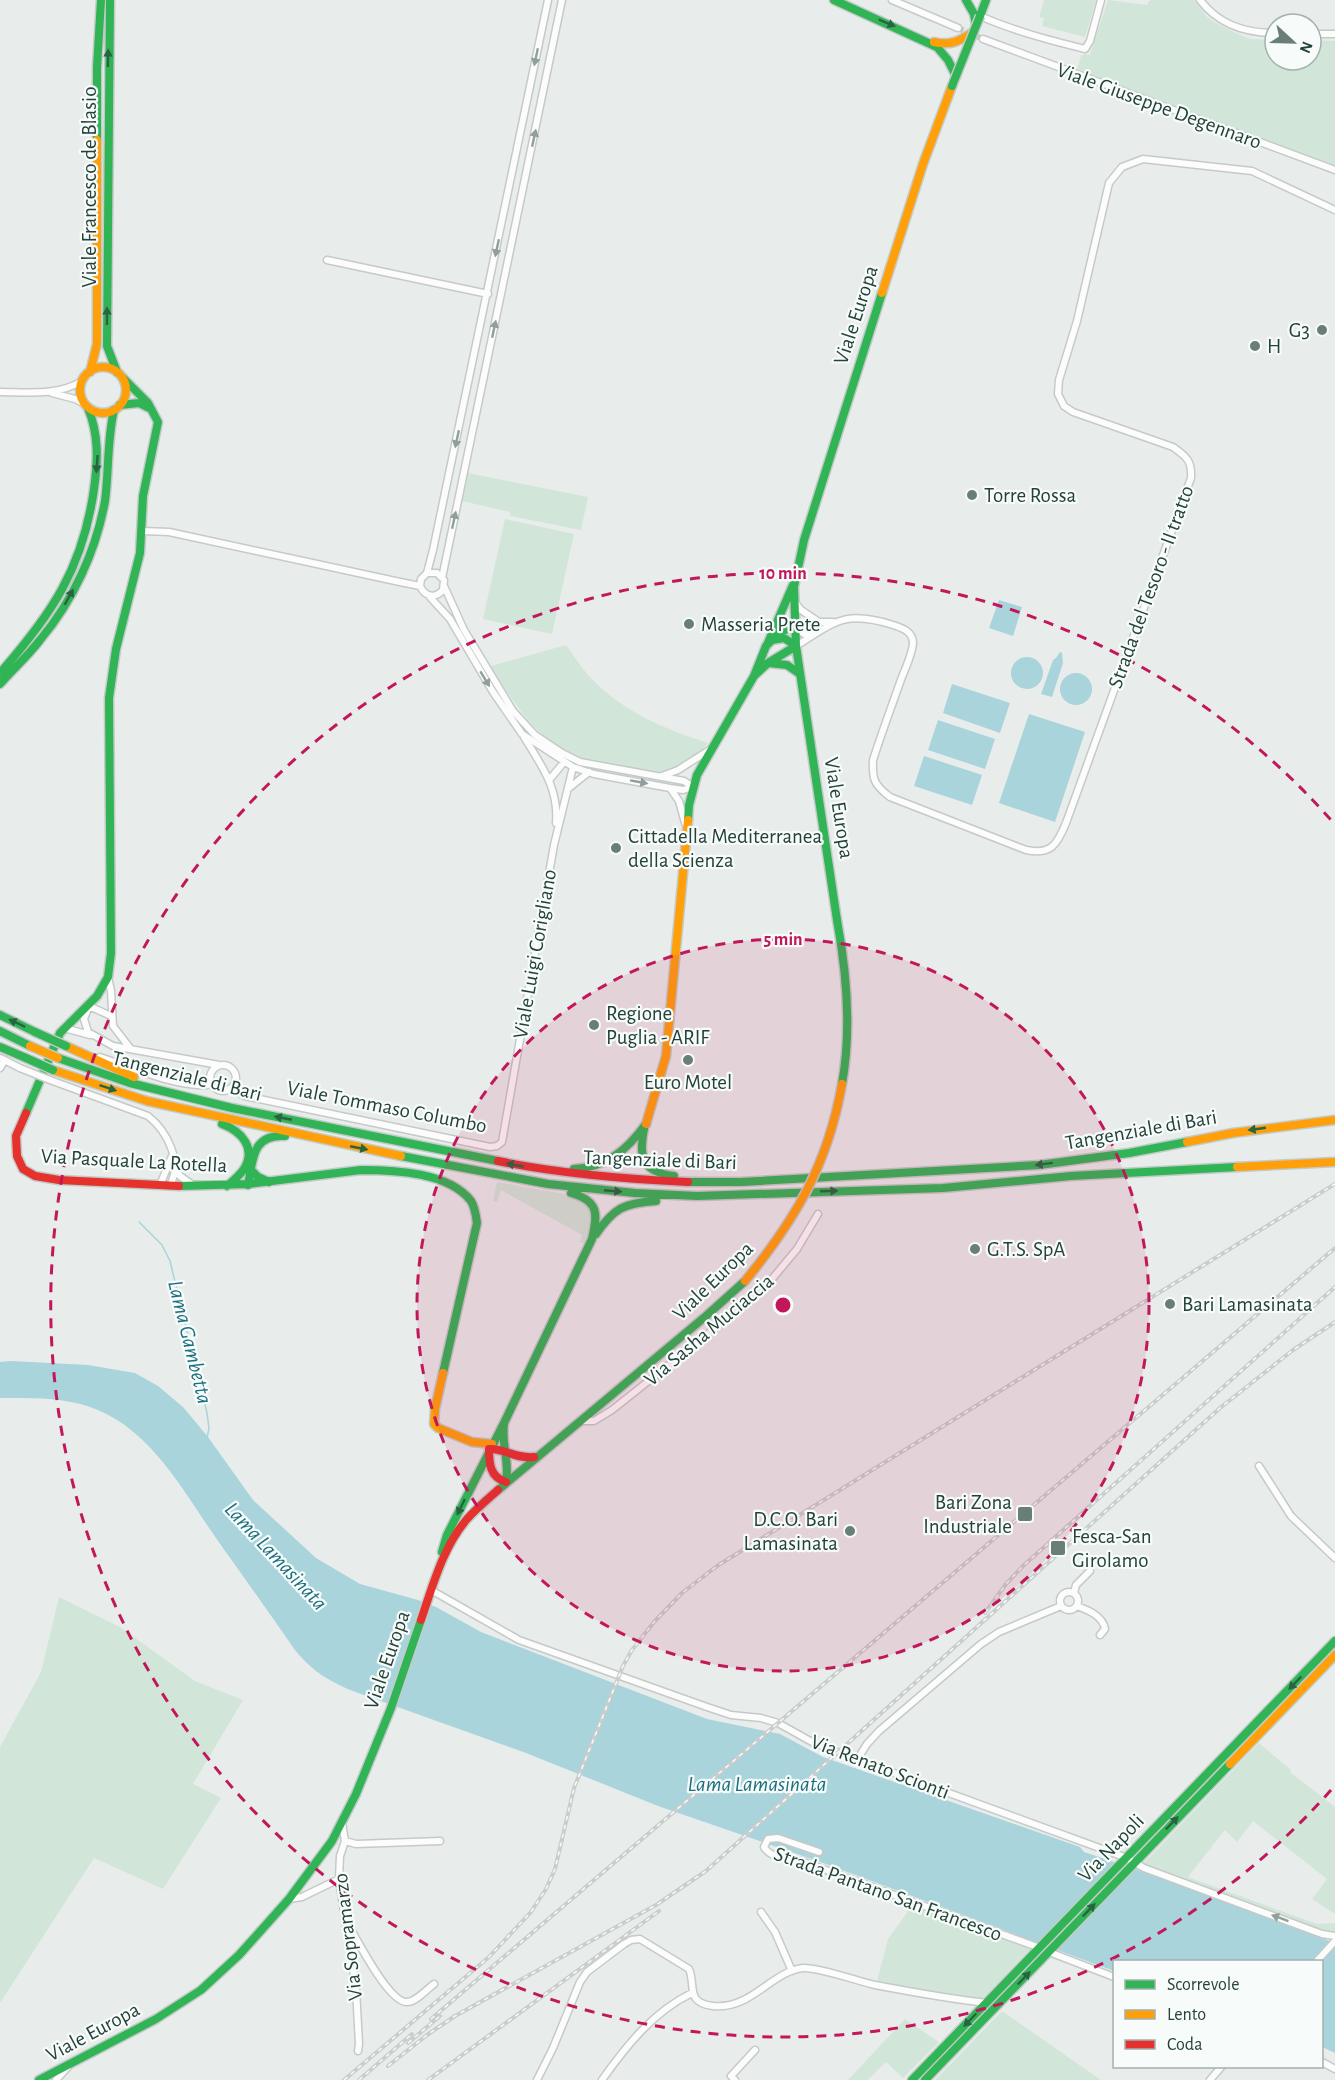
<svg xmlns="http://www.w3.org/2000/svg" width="1335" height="2080" font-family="'Alegreya Sans',sans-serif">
<rect width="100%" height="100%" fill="#e8edeb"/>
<path fill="#d1e6d8" d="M 1044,0 L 1096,0 L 1085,37 L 1042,26 L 1044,18 L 1039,17 Z
M 1108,0 L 1147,5 L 1150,0 L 1195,0 L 1206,16 L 1214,22 L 1238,34 L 1250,39 L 1275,40 L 1275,60 L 1311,60 L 1311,40 L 1335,41 L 1335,166 L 1077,69 L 1081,56 L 1085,54 L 1090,55 Z
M 468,473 L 588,497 L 581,530 L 510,516 L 510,512 L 462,501 Z
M 505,519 L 574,534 L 552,634 L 483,619 Z
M 566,645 C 574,656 582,669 591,678 C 623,712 665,729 708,743 C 698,755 682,768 666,771 C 656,774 644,770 634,769 C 605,764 575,761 551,742 C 524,721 509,695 491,666 Z
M 497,1182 L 577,1196 L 591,1208 L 590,1231 L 585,1243 L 580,1242 L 582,1235 L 501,1190 L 497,1202 L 493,1201 Z
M 59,1597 L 120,1627 L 195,1681 L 243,1700 L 193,1784 L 221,1798 L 163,1889 L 94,1858 L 0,2003 L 0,1747 L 41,1672 Z
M 1259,1743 L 1291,1770 L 1290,1772 L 1335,1807 L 1335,1914 L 1312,1899 L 1327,1879 L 1253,1821 L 1237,1842 L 1225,1830 L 1188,1877 L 1317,1924 L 1335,1923 L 1335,1933 L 1321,1931 L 1150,1868 L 1143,1864 Z
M 911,1903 L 1032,1947 L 981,2000 L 954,1996 L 877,1981 L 888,1939 L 906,1914 Z
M 1002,2011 L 1101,2080 L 935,2080 Z
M 905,2019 L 939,2042 L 903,2078 L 886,2062 L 868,2080 L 848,2080 Z"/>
<path fill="#a9d4db" d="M 999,600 L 1022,607 L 1013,636 L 989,628 Z
M 1060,652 L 1062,653 L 1063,663 L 1052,697 L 1041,694 L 1053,660 L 1056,658 Z
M1011 673a16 16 0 1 1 32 0a16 16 0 1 1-32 0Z
M1060 689a16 16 0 1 1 32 0a16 16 0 1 1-32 0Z
M 952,684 L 1010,703 L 1000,733 L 943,713 Z
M 1029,714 L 1085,732 L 1055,822 L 999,803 Z
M 938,720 L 995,739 L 985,769 L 928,750 Z
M 924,756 L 982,775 L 972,805 L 914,786 Z
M 11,1361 L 88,1365 L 135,1373 L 158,1386 L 183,1407 L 208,1437 L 253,1500 L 316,1558 L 360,1584 L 418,1600 L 436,1607 L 481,1632 L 707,1719 L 780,1734 L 823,1757 L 1080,1847 L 1084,1852 L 1174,1882 L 1335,1943 L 1335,2053 L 1322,2047 L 1322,1962 L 1114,1962 L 1114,1971 L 823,1863 L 658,1806 L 526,1753 L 350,1690 C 326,1679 312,1671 295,1650 C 269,1613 244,1577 218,1541 C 183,1491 149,1425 87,1406 C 59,1397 28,1398 0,1398 L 0,1362 Z"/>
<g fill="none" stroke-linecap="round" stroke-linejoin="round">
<path stroke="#a9d4db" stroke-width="1.5" d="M 139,1222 L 162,1245 L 170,1261 L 207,1413 L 209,1428 L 207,1438"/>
<path stroke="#c1cbc8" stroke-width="6" stroke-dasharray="6 3" stroke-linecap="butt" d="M 958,28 L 983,39"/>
<g stroke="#c5cac8" stroke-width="9">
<path id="street" d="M 892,0 L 958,28
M 1200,0 C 1219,25 1245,33 1275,33
M 980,16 C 1014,31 1049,40 1085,49 L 1090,41 L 1101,0
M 1311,34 L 1335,34
M 983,39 L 1335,170
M 327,260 L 488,294
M 0,392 C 27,392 58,396 82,381
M 52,393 L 75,399 L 85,404
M 142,531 L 169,532 L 400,582 L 420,586 C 425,597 435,599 443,590 L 444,580 L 437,573 L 427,573
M 442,578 L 562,0
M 420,586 L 421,579 L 427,573 L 433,550 L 548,0
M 444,586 L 464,630 L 513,711 L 535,735 L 562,753 L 580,762 L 684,781 L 693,787
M 429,596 L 450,619 L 493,692 L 522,734 L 573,767 L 594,774 L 670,788 L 679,801 L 685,823
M 794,601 L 801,610 L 819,622
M 794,626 L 820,622 L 833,622
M 794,626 L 804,634 L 813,635
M 796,646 C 836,621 845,610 893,625 C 902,628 912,631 913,642 C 913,652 906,667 902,677 C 892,705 882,732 873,760 C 872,779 874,785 890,797 L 1026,850 C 1051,855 1057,845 1066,823 L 1191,478 C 1192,461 1187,457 1173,447 L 1073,412 L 1064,406 L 1058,394 L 1059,380 L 1077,321 L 1109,183 L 1122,167 L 1143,159 L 1252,171 L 1335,210
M 524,737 C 541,765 559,788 556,823
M 662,776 L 678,770 L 711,749
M 550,779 L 564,762
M 569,788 L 589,772
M 670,788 L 683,790 L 693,787
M 108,977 L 111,991 L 113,1026 L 130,1048
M 111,1016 L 89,1006 L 84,1019 L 88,1032 L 113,1046 L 219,1065
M 64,1028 L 90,1035
M 100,1057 C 128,1066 185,1091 212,1084
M 0,1058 L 20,1068
M210 1078a13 13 0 1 1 26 0a13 13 0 1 1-26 0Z
M 0,1068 L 5,1060
M 50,1080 L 148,1116 C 167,1131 183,1162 170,1185
M 231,1088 L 245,1096 L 490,1147 L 497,1146 L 502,1142 L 554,845 L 573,767
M 176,1169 L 180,1176 L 194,1186
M 160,1185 L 172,1156
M 580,1421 L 594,1421 L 612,1410 L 743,1306 L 772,1279 L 797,1249 L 818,1214
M 1259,1466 L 1291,1516 L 1335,1558
M 431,1590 L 519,1640 L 707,1707 L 731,1715 L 761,1718 L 778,1723 L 812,1742 L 842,1754 L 1127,1858 L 1144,1868 L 1322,1934 L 1335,1936
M1060 1601a9 9 0 1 1 18 0a9 9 0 1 1-18 0Z
M 1074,1593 L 1076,1585 L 1090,1571
M 1077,1606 C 1088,1610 1103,1616 1105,1629 L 1100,1635
M 857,1760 L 867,1744 L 879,1731 L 981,1644 L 999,1632 L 1061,1606
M 342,1823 L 345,1841 L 340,1856 L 339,1879 L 356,1989 L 359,2044 L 358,2051
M 345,1841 L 356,1844 L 440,1841
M 819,1852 L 778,1838 L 768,1839 L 764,1847 C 771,1859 789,1858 801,1861 L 1040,1948
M 289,1899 L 302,1897 L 339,1879
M 761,1912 L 775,1932 L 792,1971
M 349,1926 C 358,1941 389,2003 407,2002 C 416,2002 427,1989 434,1984
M 1049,1952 L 1114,1977
M 1316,1962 L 1335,1941
M 1322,2062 L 1335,2069
M 56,2080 L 68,2067
M 537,2080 L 553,2048 L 580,1982 L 587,1972 L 624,1944 L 631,1940 L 640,1939 L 689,1969 C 696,1985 685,2003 713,2006 C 751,2010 772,1971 803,1968 C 819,1967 857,1981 875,1985 C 912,1992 950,1999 987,2003
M 602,2080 C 626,2046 654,2011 692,1993
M 735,2080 L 731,2076 L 755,2050
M 1210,2080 L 1222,2066"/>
</g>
<g stroke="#c3cbc8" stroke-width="11">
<path id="fast" d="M 110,0 L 107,346 L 117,372
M 834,0 L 937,47 L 948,60 L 956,76
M 966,0 L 974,14 L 976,25
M 980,16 L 986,0
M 97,140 L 97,67 L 101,0
M 120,405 L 139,403 L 151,409
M 771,636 L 794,626
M 767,645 L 793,585
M 769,663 L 787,665 L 800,674
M 0,673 C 52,614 83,568 94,489 C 98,460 99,435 88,408
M 755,675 L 768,663 L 796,646
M 0,684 C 13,669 28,656 40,640 C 73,601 96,551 105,501 C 109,471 107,440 114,410
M 688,820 L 689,805 L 697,775 L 754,676 L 766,646 L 772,640 L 784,638 L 796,646
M 837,920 L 796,646 L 794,587 L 804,540 L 882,293
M 0,1015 L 35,1032
M 0,1031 L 30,1046
M 0,1047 L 26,1058
M 58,1058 L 130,1083 L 232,1108 L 498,1161
M 26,1113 L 60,1033 L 97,996 L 108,977 L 111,953 L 109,698 L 116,649 L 140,553 L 143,496 L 158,422 L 148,403 L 123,378
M 222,1124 C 241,1131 257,1148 244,1169 C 240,1175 233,1181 227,1186
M 644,1129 C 638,1158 643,1172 674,1176
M 401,1156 L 548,1184 L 635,1193 L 697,1196 L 943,1188 L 1071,1176 L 1237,1167
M 574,1169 C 607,1167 627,1150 646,1124
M 251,1170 L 258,1177 L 269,1182
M 688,1182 L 741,1182 L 1039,1165 L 1129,1153 L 1187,1142
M 248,1185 C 253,1161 251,1134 285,1136
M 179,1186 L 248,1184 L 361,1170 C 394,1170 449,1172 471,1201 C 475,1207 476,1216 477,1223 L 443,1373
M 571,1193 C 599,1201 598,1214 592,1239
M 596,1234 C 614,1208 624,1203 656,1201
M 504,1424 C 501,1444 510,1462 506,1482
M 498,1490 L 706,1316 L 745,1281
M 442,1552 L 447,1535 L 505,1421 L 592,1239
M 39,2080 L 156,2019 L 201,1990 L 239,1955 L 289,1899 L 332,1841 L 356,1794 L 391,1708 L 421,1620
M 912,2080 L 1335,1641
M 925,2080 L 1230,1764"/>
</g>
<g stroke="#c3cbc8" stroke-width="11">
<path id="slow" d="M 934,42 C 950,46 960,41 973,32
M 882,293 L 923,164 L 952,86
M80 390a23 23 0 1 1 46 0a23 23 0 1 1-46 0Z
M 90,372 L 97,344 L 97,140
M 66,1046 L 134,1077
M 53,1070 L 147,1101 L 401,1156
M 646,1124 L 666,1056 L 688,820
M 1187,1142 L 1233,1133 L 1335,1120
M 1237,1167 L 1335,1162
M 443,1373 L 435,1409 L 434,1424 L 438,1428 L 472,1442 L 492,1444
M 1230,1764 L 1335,1655"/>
</g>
<g stroke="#c3cbc8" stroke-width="11">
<path id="jam" d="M 26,1113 L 16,1136 L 17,1156 L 23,1169 L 35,1176 L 59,1180 L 179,1186
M 498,1161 C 561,1174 624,1179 688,1182
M 506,1482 C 490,1477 489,1464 489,1449 C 505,1448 514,1459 534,1457
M 421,1620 C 433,1585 443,1547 467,1519 C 477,1508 488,1499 498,1490"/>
</g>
<use href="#street" stroke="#fcfcfc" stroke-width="6"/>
<use href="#fast" stroke="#30b455" stroke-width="8"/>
<use href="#slow" stroke="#ff9f0a" stroke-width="8"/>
<use href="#jam" stroke="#e5322d" stroke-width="8"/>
<g stroke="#c9cdcc" stroke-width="4">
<path id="rail" d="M 985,1613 L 1006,1584 L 1024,1565 L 1335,1287
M 431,2019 L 1335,1248
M 408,2043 L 440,2016
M 388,2066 L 427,2035 L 455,2016 L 656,1905 L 706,1871 L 1220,1408 L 1293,1350 L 1335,1322
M 344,2080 L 489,1957 L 531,1912 L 546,1889 L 555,1869 L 574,1788 L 623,1666 L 632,1650 L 654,1622 L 682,1593 L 717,1566 L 1335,1184
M 359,2080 L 412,2034
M 428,2080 L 659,1911"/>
</g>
<use href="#rail" stroke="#f7fbf9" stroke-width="1.5" stroke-dasharray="4.5" stroke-linecap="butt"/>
<g stroke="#c5cac8" stroke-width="9" stroke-linecap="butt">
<path id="street-bridge" d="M 20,1068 L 50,1080"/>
</g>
<g stroke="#c3cbc8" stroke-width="11" stroke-linecap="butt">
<path id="fast-bridge" d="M 952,86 L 980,16
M 837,920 C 847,974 852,1029 842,1084
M 35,1032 L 66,1046
M 26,1058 L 53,1070"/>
</g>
<g stroke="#c3cbc8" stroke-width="11" stroke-linecap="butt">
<path id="slow-bridge" d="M 30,1046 L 58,1058
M 745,1281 C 796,1219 828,1164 842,1084"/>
</g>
<use href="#street-bridge" stroke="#fcfcfc" stroke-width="6"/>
<use href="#fast-bridge" stroke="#30b455" stroke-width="8"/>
<use href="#slow-bridge" stroke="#ff9f0a" stroke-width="8"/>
</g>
<defs><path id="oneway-solid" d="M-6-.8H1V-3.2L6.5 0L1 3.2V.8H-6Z" transform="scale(1.5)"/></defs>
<g fill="#286442">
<use href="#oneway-solid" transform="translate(887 23) rotate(23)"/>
<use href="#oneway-solid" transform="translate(108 58) rotate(-89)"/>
<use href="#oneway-solid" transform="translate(107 316) rotate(-90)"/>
<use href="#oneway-solid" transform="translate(97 464) rotate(94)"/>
<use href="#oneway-solid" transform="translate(69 597) rotate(-61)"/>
<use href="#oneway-solid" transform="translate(17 1023) rotate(-155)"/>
<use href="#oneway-solid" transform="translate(108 1088) rotate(18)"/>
<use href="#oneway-solid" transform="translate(283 1118) rotate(-169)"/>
<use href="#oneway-solid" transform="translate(1257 1129) rotate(172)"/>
<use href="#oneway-solid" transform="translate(359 1148) rotate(11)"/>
<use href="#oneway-solid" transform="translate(1044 1164) rotate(173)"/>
<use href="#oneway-solid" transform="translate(515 1165) rotate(-170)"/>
<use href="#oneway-solid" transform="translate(613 1191) rotate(5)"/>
<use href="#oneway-solid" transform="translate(829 1191) rotate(-2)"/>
<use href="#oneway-solid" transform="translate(461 1507) rotate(116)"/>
<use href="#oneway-solid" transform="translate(1295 1683) rotate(134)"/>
<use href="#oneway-solid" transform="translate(1172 1823) rotate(-46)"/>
<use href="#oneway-solid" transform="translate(1089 1910) rotate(-46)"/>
<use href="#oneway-solid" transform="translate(1024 1978) rotate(-46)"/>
<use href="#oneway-solid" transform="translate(970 2020) rotate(134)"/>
</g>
<g fill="#909f9b">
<use href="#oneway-solid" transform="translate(536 57) rotate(102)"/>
<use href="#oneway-solid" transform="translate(534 138) rotate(-78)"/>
<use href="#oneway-solid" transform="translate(497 248) rotate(102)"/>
<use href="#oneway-solid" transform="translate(494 329) rotate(-78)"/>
<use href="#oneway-solid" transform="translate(457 439) rotate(102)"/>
<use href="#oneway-solid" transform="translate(454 520) rotate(-78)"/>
<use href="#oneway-solid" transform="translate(485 679) rotate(59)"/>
<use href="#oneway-solid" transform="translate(639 782) rotate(10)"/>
<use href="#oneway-solid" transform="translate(1280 1918) rotate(-160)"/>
</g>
<circle cx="783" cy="1305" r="366" fill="#c2185b" fill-opacity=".12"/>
<g fill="none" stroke="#c2185b" stroke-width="3" stroke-dasharray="10 8">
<circle cx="783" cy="1305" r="366"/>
<path d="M1331 1790A732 732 0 1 1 1331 820"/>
</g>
<g fill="#697e78" stroke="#f7fbf9" stroke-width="2">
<circle cx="1322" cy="330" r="6"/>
<circle cx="1255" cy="346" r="6"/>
<circle cx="972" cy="495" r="6"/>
<circle cx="689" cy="624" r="6"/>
<circle cx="616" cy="848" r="6"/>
<circle cx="594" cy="1025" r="6"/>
<circle cx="688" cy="1060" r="6"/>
<circle cx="975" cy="1249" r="6"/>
<circle cx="1170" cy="1304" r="6"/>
<rect x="1017" y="1506" width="16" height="16" rx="3"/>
<circle cx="850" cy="1531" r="6"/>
<rect x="1050" y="1540" width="16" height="16" rx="3"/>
</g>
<g text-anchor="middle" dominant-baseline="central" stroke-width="4.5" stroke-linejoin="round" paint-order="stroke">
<g font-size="21" fill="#24423a" stroke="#f7fbf9">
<text transform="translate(1159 106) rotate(20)">Viale Giuseppe Degennaro</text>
<text transform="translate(89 187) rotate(-90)">Viale Francesco de Blasio</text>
<text transform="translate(856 315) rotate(-72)">Viale Europa</text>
<text transform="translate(1151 587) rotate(-70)">Strada del Tesoro - II tratto</text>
<text transform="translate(839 808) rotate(81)">Viale Europa</text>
<text transform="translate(535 954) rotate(-80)">Viale Luigi Corigliano</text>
<text transform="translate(187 1076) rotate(14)">Tangenziale di Bari</text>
<text transform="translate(387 1107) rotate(11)">Viale Tommaso Columbo</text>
<text transform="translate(1141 1130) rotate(-10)">Tangenziale di Bari</text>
<text transform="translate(660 1160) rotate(2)">Tangenziale di Bari</text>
<text transform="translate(134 1161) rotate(3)">Via Pasquale La Rotella</text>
<text transform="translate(713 1281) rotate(-44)">Viale Europa</text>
<text transform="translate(709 1330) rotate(-40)">Via Sasha Muciaccia</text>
<text transform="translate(387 1660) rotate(-71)">Viale Europa</text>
<text transform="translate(880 1767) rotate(21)">Via Renato Scionti</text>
<text transform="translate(1111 1848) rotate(-46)">Via Napoli</text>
<text transform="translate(888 1894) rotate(20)">Strada Pantano San Francesco</text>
<text transform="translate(348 1937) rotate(-97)">Via Sopramarzo</text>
<text transform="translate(93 2032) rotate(-28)">Viale Europa</text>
</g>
<g font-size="21" fill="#24423a" stroke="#f7fbf9" text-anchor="start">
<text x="1310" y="330" text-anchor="end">G3</text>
<text x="1267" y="346">H</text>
<text x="984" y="495">Torre Rossa</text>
<text x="701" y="624">Masseria Prete</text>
<text x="628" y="836">Cittadella Mediterranea<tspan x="628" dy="24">della Scienza</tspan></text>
<text x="606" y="1013">Regione<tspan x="606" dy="24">Puglia - ARIF</tspan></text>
<text x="688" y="1082" text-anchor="middle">Euro Motel</text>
<text x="987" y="1249">G.T.S. SpA</text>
<text x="1182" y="1304">Bari Lamasinata</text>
<text x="1012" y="1502" text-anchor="end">Bari Zona<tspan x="1012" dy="24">Industriale</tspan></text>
<text x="838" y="1519" text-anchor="end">D.C.O. Bari<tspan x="838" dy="24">Lamasinata</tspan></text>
<text x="1072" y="1536">Fesca-San<tspan x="1072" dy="24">Girolamo</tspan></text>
</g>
<g font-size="22" font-style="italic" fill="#1c6f80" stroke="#f7fbf9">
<text transform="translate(190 1342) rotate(76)">Lama Gambetta</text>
<text transform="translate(276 1556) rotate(47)">Lama Lamasinata</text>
<text x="757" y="1784">Lama Lamasinata</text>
</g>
</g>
<circle cx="783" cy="1305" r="9" fill="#c2185b" stroke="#f7fbf9" stroke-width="3"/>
<g font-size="18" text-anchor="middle" font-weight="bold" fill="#c2185b" stroke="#f7fbf9" stroke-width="4.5" stroke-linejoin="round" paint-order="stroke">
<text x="783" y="579">10 min</text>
<text x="783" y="945">5 min</text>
</g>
<rect x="1113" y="1960" width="210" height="108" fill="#f7fbf9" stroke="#a3b1ad" stroke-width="1.5"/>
<rect x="1125" y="1980" width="30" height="9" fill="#30b455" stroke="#a3b1ad" stroke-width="1.5"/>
<text x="1167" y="1990" font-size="18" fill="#24423a">Scorrevole</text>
<rect x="1125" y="2010" width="30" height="9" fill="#ff9f0a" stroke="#a3b1ad" stroke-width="1.5"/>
<text x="1167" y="2020" font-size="18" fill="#24423a">Lento</text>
<rect x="1125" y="2040" width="30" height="9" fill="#e5322d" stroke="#a3b1ad" stroke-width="1.5"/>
<text x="1167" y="2050" font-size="18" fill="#24423a">Coda</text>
<g transform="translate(1293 42) rotate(112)"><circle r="28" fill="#f7fbf9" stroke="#a3b1ad" stroke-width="1.5"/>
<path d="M0-4.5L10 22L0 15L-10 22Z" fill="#697e78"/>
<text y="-9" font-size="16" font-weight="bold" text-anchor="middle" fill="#24423a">N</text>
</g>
</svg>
